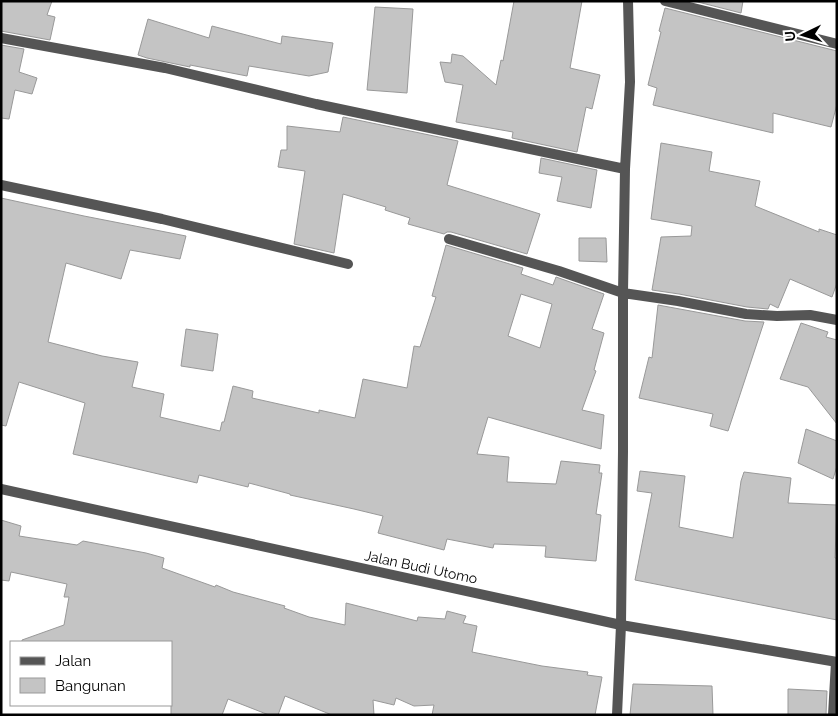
<svg xmlns="http://www.w3.org/2000/svg" width="838" height="716" font-family="Raleway,sans-serif">
<rect width="100%" height="100%" fill="#fff"/>
<path fill="#c4c4c4" stroke="#999" fill-rule="evenodd" d="M 1,1 L 52,1 L 47,15 L 55,17 L 50,40 L 1,31 Z
M 514,1 L 582,1 L 570,68 L 600,75 L 592,109 L 586,107 L 577,152 L 512,138 L 513,132 L 456,122 L 463,85 L 445,82 L 440,62 L 451,63 L 452,54 L 463,56 L 496,85 L 501,60 L 503,61 Z
M 694,1 L 743,1 L 741,13 Z
M 375,7 L 413,9 L 407,93 L 367,90 Z
M 665,8 L 837,51 L 837,104 L 831,127 L 773,113 L 773,133 L 653,105 L 657,88 L 648,85 L 661,32 L 659,31 Z
M 148,19 L 209,38 L 212,26 L 281,44 L 282,36 L 333,43 L 328,72 L 309,76 L 249,66 L 247,76 L 190,65 L 190,67 L 147,58 L 138,55 Z
M 1,45 L 24,49 L 19,72 L 37,78 L 32,94 L 15,90 L 9,119 L 1,118 Z
M 343,117 L 458,141 L 447,185 L 540,214 L 527,254 L 451,232 L 447,232 L 444,234 L 408,224 L 410,218 L 385,210 L 386,207 L 343,194 L 334,253 L 294,244 L 305,171 L 278,167 L 281,150 L 287,150 L 287,126 L 340,132 Z
M 661,143 L 712,152 L 709,171 L 760,181 L 755,206 L 819,232 L 819,229 L 837,235 L 837,283 L 832,297 L 790,279 L 778,308 L 770,304 L 768,309 L 747,307 L 679,294 L 652,290 L 661,237 L 691,236 L 692,226 L 651,219 Z
M 541,158 L 597,170 L 591,208 L 557,201 L 562,177 L 539,173 Z
M 1,198 L 84,216 L 186,236 L 180,259 L 130,250 L 121,279 L 66,263 L 48,342 L 102,356 L 138,362 L 132,387 L 164,394 L 160,417 L 220,431 L 222,422 L 224,422 L 233,386 L 253,391 L 252,398 L 319,413 L 319,410 L 355,418 L 363,379 L 407,388 L 414,346 L 420,347 L 436,297 L 432,296 L 446,245 L 523,268 L 521,274 L 553,285 L 556,277 L 604,294 L 592,329 L 604,333 L 594,370 L 596,371 L 582,410 L 604,415 L 601,449 L 488,417 L 477,454 L 509,457 L 507,482 L 556,484 L 561,461 L 600,465 L 599,473 L 602,473 L 596,514 L 601,515 L 596,561 L 545,557 L 546,546 L 494,544 L 493,548 L 447,539 L 444,550 L 378,533 L 383,516 L 354,509 L 290,495 L 290,494 L 249,483 L 248,487 L 199,475 L 197,483 L 73,454 L 85,403 L 19,382 L 6,426 L 1,425 ZM 521,294 L 552,304 L 540,348 L 508,336 Z
M 579,238 L 606,238 L 607,262 L 579,261 Z
M 658,305 L 745,321 L 764,322 L 728,431 L 710,426 L 713,414 L 639,398 L 649,357 L 652,358 Z
M 801,323 L 828,332 L 826,337 L 837,340 L 837,424 L 808,387 L 780,379 Z
M 186,329 L 218,334 L 213,371 L 181,366 Z
M 806,429 L 837,441 L 837,466 L 833,479 L 798,463 Z
M 640,471 L 685,476 L 679,527 L 733,538 L 741,481 L 744,472 L 791,478 L 788,503 L 837,505 L 835,558 L 837,558 L 837,620 L 635,580 L 652,493 L 637,491 Z
M 1,520 L 21,526 L 19,536 L 77,545 L 83,541 L 146,553 L 164,558 L 162,568 L 215,587 L 216,585 L 233,592 L 285,606 L 284,608 L 309,617 L 345,625 L 346,603 L 417,621 L 418,617 L 445,619 L 447,611 L 466,616 L 463,623 L 477,626 L 472,652 L 542,666 L 588,672 L 587,675 L 602,677 L 595,715 L 432,715 L 434,705 L 414,706 L 396,698 L 394,705 L 373,700 L 374,715 L 332,715 L 285,696 L 278,715 L 269,715 L 228,699 L 222,715 L 171,715 L 171,642 L 22,642 L 22,640 L 64,625 L 69,597 L 64,597 L 67,584 L 11,572 L 9,581 L 1,580 Z
M 633,684 L 712,686 L 713,715 L 630,715 Z
M 788,689 L 827,691 L 826,715 L 788,715 Z"/>
<g fill="none" stroke-linecap="round" stroke-linejoin="round">
<path stroke="#555" stroke-width="10" d="M 665,1 L 837,44
M 1,38 L 165,68 L 316,104 L 625,169
M 1,185 L 162,219 L 348,264
M 449,239 L 559,271 L 623,293 L 678,301 L 746,314 L 777,316 L 810,315 L 837,320
M 617,715 L 621,625 L 623,451 L 623,293 L 625,169 L 630,82 L 628,1
M 833,715 L 836,662"/>
<path stroke="#555" stroke-width="10" d="M 1,489 L 621,625 L 837,662"/>
</g>
<g text-anchor="middle" dominant-baseline="central" stroke-width="4.5" stroke-linejoin="round" paint-order="stroke">
<g font-size="14" fill="#000" stroke="#fff">
<text transform="translate(421 567) rotate(12)">Jalan Budi Utomo</text>
</g>
</g>
<rect width="838" height="716" fill="none" stroke="#000000" stroke-width="5"/>
<rect x="10" y="641" width="162" height="65" fill="#ffffff" stroke="#999999"/>
<rect x="20" y="657" width="25" height="8" fill="#555555" stroke="#999999"/>
<text x="55" y="666" font-size="15" fill="#000000">Jalan</text>
<rect x="20" y="678" width="25" height="15" fill="#c4c4c4" stroke="#999999"/>
<text x="55" y="691" font-size="15" fill="#000000">Bangunan</text>
<g transform="translate(803 35) rotate(265)" stroke="#ffffff" stroke-width="4" paint-order="stroke">
<path d="M0-4L9 19L0 12L-9 19Z" fill="#000000"/>
<text y="-8" font-size="14" font-weight="bold" text-anchor="middle" fill="#000000">U</text>
</g>
</svg>
